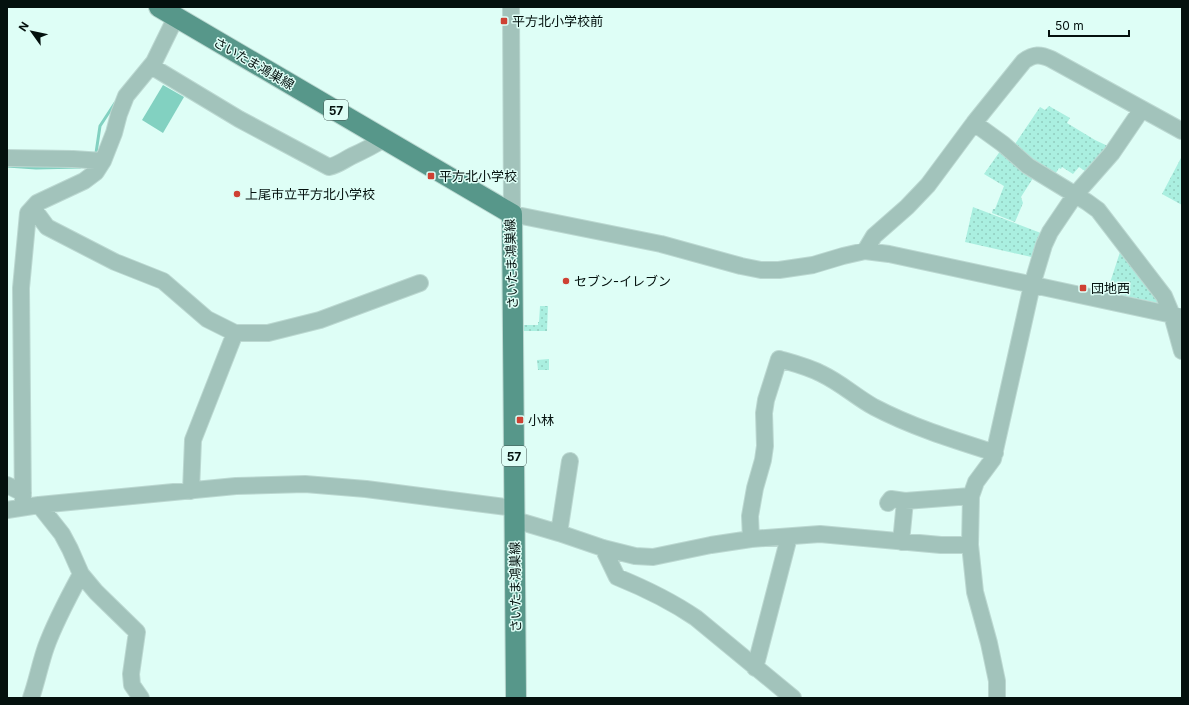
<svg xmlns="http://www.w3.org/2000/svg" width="1189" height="705" font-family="Inter,'Noto Sans JP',sans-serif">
<defs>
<pattern id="grass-dots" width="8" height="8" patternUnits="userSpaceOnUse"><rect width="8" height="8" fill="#aaefe0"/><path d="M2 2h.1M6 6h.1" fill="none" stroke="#91ccbf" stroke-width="1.8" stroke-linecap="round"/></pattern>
</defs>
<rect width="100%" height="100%" fill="#defef6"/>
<path fill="url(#grass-dots)" d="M 1049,106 L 1070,118 L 1067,123 L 1095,140 L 1110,147 L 1088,173 L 1079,167 L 1073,174 L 1062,167 L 1061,169 L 1059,168 L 1054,176 L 1013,147 L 1040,107 L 1045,110 Z
M 1003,147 L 1035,175 L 1021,197 L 1023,203 L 1015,222 L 992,213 L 993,209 L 995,209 L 1004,186 L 984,174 Z
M 1182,156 L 1182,205 L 1162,194 Z
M 973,207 L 1046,235 L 1036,258 L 965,242 Z
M 1121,249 L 1163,304 L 1107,292 Z
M 540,306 L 548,306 L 547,331 L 522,331 L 523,325 L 538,325 L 538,322 L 539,322 Z
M 549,359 L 549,370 L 538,370 L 537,360 Z"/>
<path fill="#82d1c1" d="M 163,85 L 184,97 L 163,133 L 142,120 Z"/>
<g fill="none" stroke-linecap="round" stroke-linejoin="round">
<path stroke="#82d1c1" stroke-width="3" d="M 95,154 L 96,153 L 100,126 L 115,103
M 7,166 L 36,168 L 80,167"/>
<g stroke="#bbd8d1" stroke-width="18">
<path id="minor" d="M 511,7 L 512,214 L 661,244 L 741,266 L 761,270 L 779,270 L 813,265 L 843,256 L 865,251 L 889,254 L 1182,317
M 151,66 L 239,119 L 329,167 C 338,165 344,160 352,156 C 363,151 373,146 384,139
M 974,123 L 1003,144 L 1028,166 L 1087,202 L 1098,210 L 1164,296 L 1172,315 L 1182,351
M 7,158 L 73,159 L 103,161
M 33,208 L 47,227 L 115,262 L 163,281 L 207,319 L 235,333 L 268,333 L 320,320 L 420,283
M 865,251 L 874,236 L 907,207 L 928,185 L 974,123 L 1024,61 C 1034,54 1040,54 1051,59 L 1182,131
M 7,485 L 23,493
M 191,491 L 193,440 L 235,333
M 888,503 L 891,499 L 905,501 L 971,496
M 39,505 L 62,534 L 70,549 L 81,574 L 96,592 L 137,632 L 131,674 L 132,685 L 141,698
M 23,507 L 21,288 L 28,213 L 37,203 L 84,181 L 96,172 L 103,161 L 114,133 L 119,114 L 126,96 L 154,62 L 176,17
M 7,510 L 39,505 L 236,486 L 305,484 L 366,489 L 514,508
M 515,520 L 559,533 L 603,548 L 635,556 L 653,557 L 711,545 L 751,539 L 820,534 L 941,545 L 970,545
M 559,533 L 570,461
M 751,539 L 750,516 L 755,488 L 763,460 L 765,446 L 764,413 L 766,400 L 779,359 C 793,363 809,367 822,374 C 841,383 856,397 874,407 C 912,427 954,440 995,453
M 901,542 L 905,501
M 603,548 L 617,577 C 644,588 671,601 696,618 L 793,698
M 755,668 L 789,537
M 31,698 C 37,681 40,664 46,647 C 55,622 68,598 81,574
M 997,698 L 997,681 L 989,643 L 975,592 L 970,545 L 971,496 L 976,482 L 993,459 L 1032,285 L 1044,245 L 1050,232 L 1075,195 L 1112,153 L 1142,109"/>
</g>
<g stroke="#bbd8d1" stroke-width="22">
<path id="major" d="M 159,7 L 512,214 L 516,698"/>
</g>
<use href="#minor" stroke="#a2c3bb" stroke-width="16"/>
<use href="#major" stroke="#57978a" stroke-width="20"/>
</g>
<g fill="#ce4133" stroke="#defef6" stroke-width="1.5">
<rect x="500" y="17" width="8" height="8" rx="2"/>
<rect x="427" y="172" width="8" height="8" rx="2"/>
<circle cx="237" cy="194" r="4"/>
<circle cx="566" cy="281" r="4"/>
<rect x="1079" y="284" width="8" height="8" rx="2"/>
<rect x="516" y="416" width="8" height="8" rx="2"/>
</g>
<g text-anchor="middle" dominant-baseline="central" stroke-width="3" stroke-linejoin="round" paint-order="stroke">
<g fill="#defef6" stroke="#455854" stroke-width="1">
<rect x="324" y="100" width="24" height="20" rx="3"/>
<rect x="502" y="446" width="24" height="20" rx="3"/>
</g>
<g font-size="12" font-weight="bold" fill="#04110e">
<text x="336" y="110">57</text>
<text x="514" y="456">57</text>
</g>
<g font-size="13" fill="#04110e" stroke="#defef6" text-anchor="start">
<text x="512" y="21">平方北小学校前</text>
<text x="439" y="176">平方北小学校</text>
<text x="245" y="194">上尾市立平方北小学校</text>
<text x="574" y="281">セブン-イレブン</text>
<text x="1091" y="288">団地西</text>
<text x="528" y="420">小林</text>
</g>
<g font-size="13" fill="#04110e" stroke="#defef6">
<text transform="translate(254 63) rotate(30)">さいたま鴻巣線</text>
<text transform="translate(511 264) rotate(-92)">さいたま鴻巣線</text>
<text transform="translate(515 587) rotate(-91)">さいたま鴻巣線</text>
</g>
</g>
<rect width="1189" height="705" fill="none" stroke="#04110e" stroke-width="16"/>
<g transform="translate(32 32) rotate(303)" stroke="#defef6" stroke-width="3" paint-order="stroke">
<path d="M0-3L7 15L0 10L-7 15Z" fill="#04110e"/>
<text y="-6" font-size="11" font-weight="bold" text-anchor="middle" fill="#04110e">N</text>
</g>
<path d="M1049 30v6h80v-6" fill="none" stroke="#04110e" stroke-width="2"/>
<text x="1055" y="30" font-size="12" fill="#04110e" stroke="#defef6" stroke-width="3" paint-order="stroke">50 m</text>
</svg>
